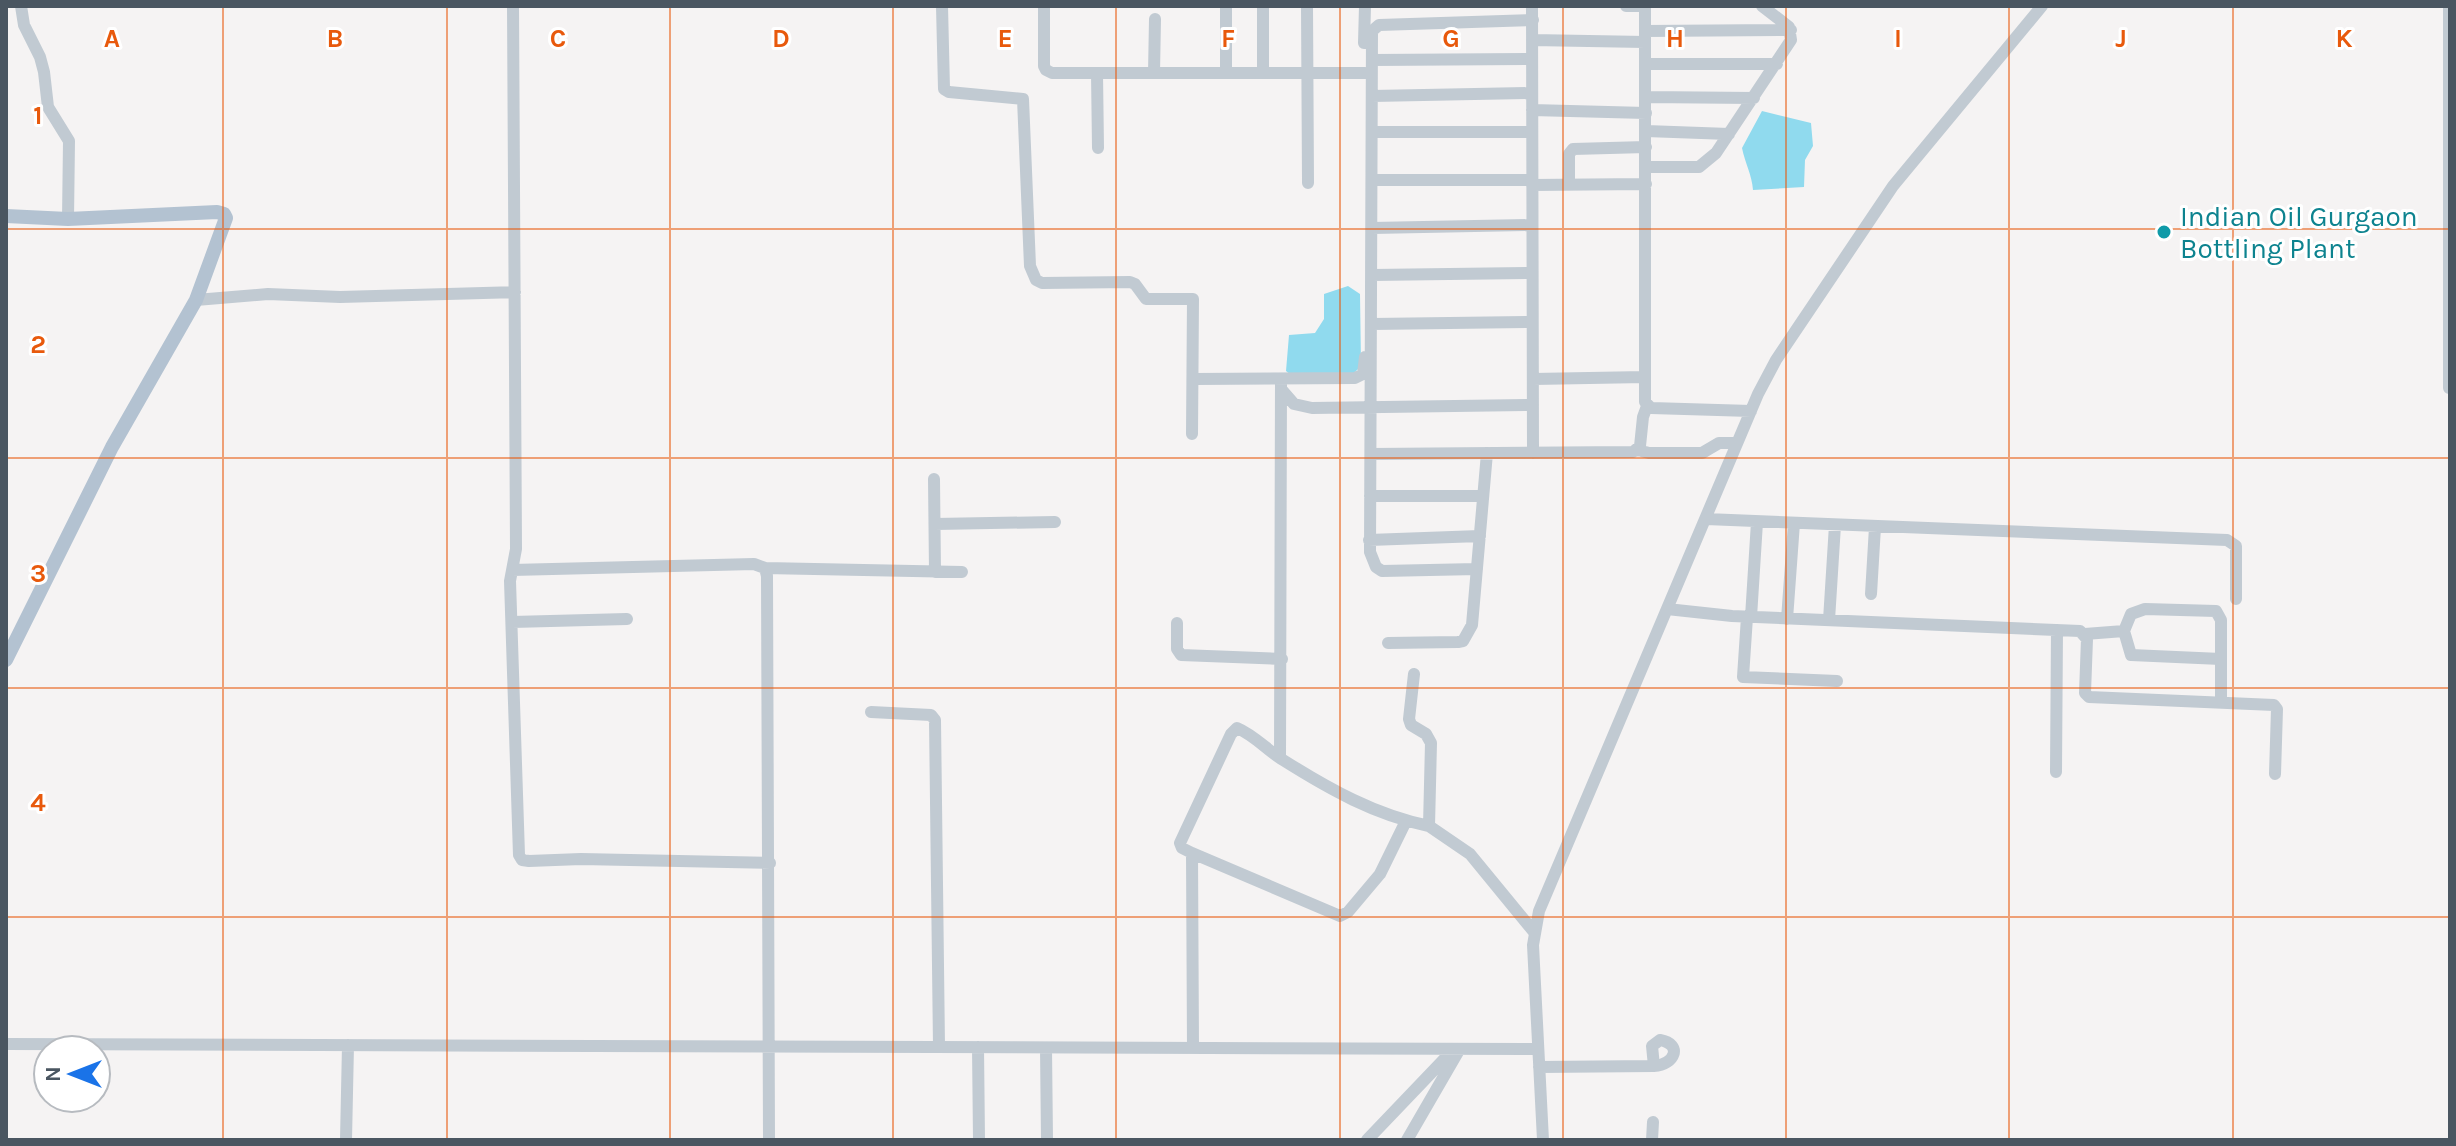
<svg xmlns="http://www.w3.org/2000/svg" width="2456" height="1146" font-family="Karla,sans-serif">
<rect width="100%" height="100%" fill="#f5f3f3"/>
<path fill="#90daee" d="M 1762,111 L 1811,123 L 1813,146 L 1805,160 L 1804,187 L 1753,190 C 1752,175 1745,163 1742,148 Z
M 1348,286 L 1360,294 L 1361,366 L 1349,378 L 1295,378 L 1286,371 L 1289,335 L 1315,333 L 1324,319 L 1324,294 Z"/>
<g fill="none" stroke-linecap="round" stroke-linejoin="round">
<path stroke="#c1cad2" stroke-width="12" d="M 21,6 L 24,25 L 40,57 L 44,72 L 48,107 L 69,141 L 68,219
M 513,6 L 516,549 L 510,581 L 519,855 L 522,860 L 529,861 L 581,859 L 770,863
M 942,6 L 944,89 L 949,92 L 1023,99 L 1030,266 L 1036,280 L 1042,283 L 1130,282 L 1135,284 L 1146,299 L 1193,299 L 1192,434
M 1263,6 L 1263,73
M 1307,6 L 1308,183
M 1532,6 L 1533,453
M 1626,6 L 1645,6
M 1645,6 L 1645,402 L 1651,408 L 1751,411
M 1044,7 L 1044,66 L 1046,70 L 1052,73 L 1365,73
M 1645,31 L 1791,30
M 1532,40 L 1645,42
M 1364,43 L 1365,6
M 1372,60 L 1532,59
M 1645,64 L 1777,64
M 1097,73 L 1098,148
M 1154,73 L 1155,19
M 1226,73 L 1226,6
M 1372,96 L 1532,93
M 1645,97 L 1754,98
M 1532,110 L 1646,113
M 1646,131 L 1729,134
M 1372,132 L 1532,132
M 1646,167 L 1699,167 L 1716,153 L 1791,40 L 1789,27 L 1762,6
M 1372,180 L 1532,180
M 1532,185 L 1646,184
M 1569,185 L 1569,154 L 1573,149 L 1646,147
M 1372,228 L 1532,225
M 1372,275 L 1532,273
M 196,300 L 268,294 L 340,297 L 515,292
M 1372,324 L 1532,322
M 1194,379 L 1355,378 L 1363,374 L 1365,357
M 1533,379 L 1645,377
M 2449,388 L 2449,6
M 1281,389 L 1294,404 L 1312,408 L 1533,405
M 1638,450 L 1649,453 L 1702,453 L 1719,443 L 1737,443
M 1371,454 L 1633,452 L 1640,446 L 1643,417 L 1647,406
M 934,479 L 935,572
M 1370,496 L 1483,496
M 1706,519 L 2227,540 L 2236,546 L 2236,599
M 935,524 L 1055,522
M 1369,540 L 1480,536
M 765,568 L 962,572
M 1477,569 L 1382,571 L 1376,567 L 1370,552 L 1372,31 L 1379,25 L 1533,20
M 512,570 L 754,564 L 765,568 L 767,576 L 769,1140
M 1871,594 L 1875,527
M 1667,609 L 1732,616 L 2080,631 L 2087,639 L 2085,693 L 2089,697 L 2274,705 L 2277,709 L 2275,774
M 1747,617 L 1743,677 L 1837,681
M 1751,617 L 1757,522
M 1787,619 L 1794,523
M 1829,620 L 1835,525
M 512,622 L 627,619
M 1177,623 L 1177,649 L 1181,655 L 1282,659
M 2124,631 L 2131,655 L 2221,659
M 2085,634 L 2124,631 L 2131,614 L 2145,609 L 2216,611 L 2221,620 L 2221,702
M 1388,643 L 1458,642 L 1463,641 L 1472,625 L 1487,453
M 1414,674 L 1409,719 L 1411,725 L 1426,734 L 1431,743 L 1429,826 L 1470,854 L 1534,932
M 871,712 L 931,715 L 935,720 L 939,1047
M 1280,758 L 1281,379
M 2056,772 L 2057,630
M 1406,821 L 1380,874 L 1348,912 L 1340,916 L 1192,853 L 1182,848 L 1180,843 L 1231,734 L 1237,728 C 1254,735 1267,750 1283,760 C 1329,789 1375,815 1429,826
M 1192,853 L 1193,1048
M 6,1044 L 1538,1049
M 978,1047 L 979,1140
M 1046,1048 L 1047,1140
M 1539,1067 L 1654,1066 C 1675,1065 1683,1044 1660,1040 L 1652,1046 L 1654,1066
M 346,1140 L 348,1045
M 1367,1140 L 1454,1049
M 1407,1140 L 1458,1052
M 1543,1140 L 1533,945 L 1539,911 L 1758,394 L 1776,360 L 1893,186 L 2042,6
M 1652,1140 L 1653,1122"/>
<path stroke="#b3c2d1" stroke-width="14" d="M 6,216 L 68,219 L 217,212 L 224,214 L 226,218 L 196,300 L 112,447 L 6,660"/>
</g>
<path fill="none" stroke="#e8590c" stroke-width="2" stroke-opacity="0.55" d="M 223,6 L 223,1140M 447,6 L 447,1140M 670,6 L 670,1140M 893,6 L 893,1140M 1116,6 L 1116,1140M 1340,6 L 1340,1140M 1563,6 L 1563,1140M 1786,6 L 1786,1140M 2009,6 L 2009,1140M 2233,6 L 2233,1140M 6,229 L 2450,229M 6,458 L 2450,458M 6,688 L 2450,688M 6,917 L 2450,917"/>
<circle fill="#0f9aa8" stroke="#fff" stroke-width="3" cx="2164" cy="232" r="8"/>
<g text-anchor="middle" dominant-baseline="central" stroke-width="6" stroke-linejoin="round" paint-order="stroke">
<g font-size="28" fill="#0d838f" stroke="#fff" text-anchor="start">
<text x="2180" y="216">Indian Oil Gurgaon<tspan x="2180" dy="32">Bottling Plant</tspan></text>
</g>
</g>
<g font-size="26" text-anchor="middle" font-weight="bold" fill="#e8590c" stroke="#fff" stroke-width="6" stroke-linejoin="round" paint-order="stroke">
<text x="112" y="47">A</text>
<text x="335" y="47">B</text>
<text x="558" y="47">C</text>
<text x="781" y="47">D</text>
<text x="1005" y="47">E</text>
<text x="1228" y="47">F</text>
<text x="1451" y="47">G</text>
<text x="1675" y="47">H</text>
<text x="1898" y="47">I</text>
<text x="2121" y="47">J</text>
<text x="2344" y="47">K</text>
<text x="38" y="124">1</text>
<text x="38" y="353">2</text>
<text x="38" y="582">3</text>
<text x="38" y="811">4</text>
</g>
<rect width="2456" height="1146" fill="none" stroke="#4a5661" stroke-width="16"/>
<g transform="translate(72 1074) rotate(270)"><circle r="38" fill="#ffffff" stroke="#b7bbc0" stroke-width="2"/>
<path d="M0-6L14 30L0 20L-14 30Z" fill="#1a73e8"/>
<text y="-12" font-size="22" font-weight="bold" text-anchor="middle" fill="#4a5661">N</text>
</g>
</svg>
